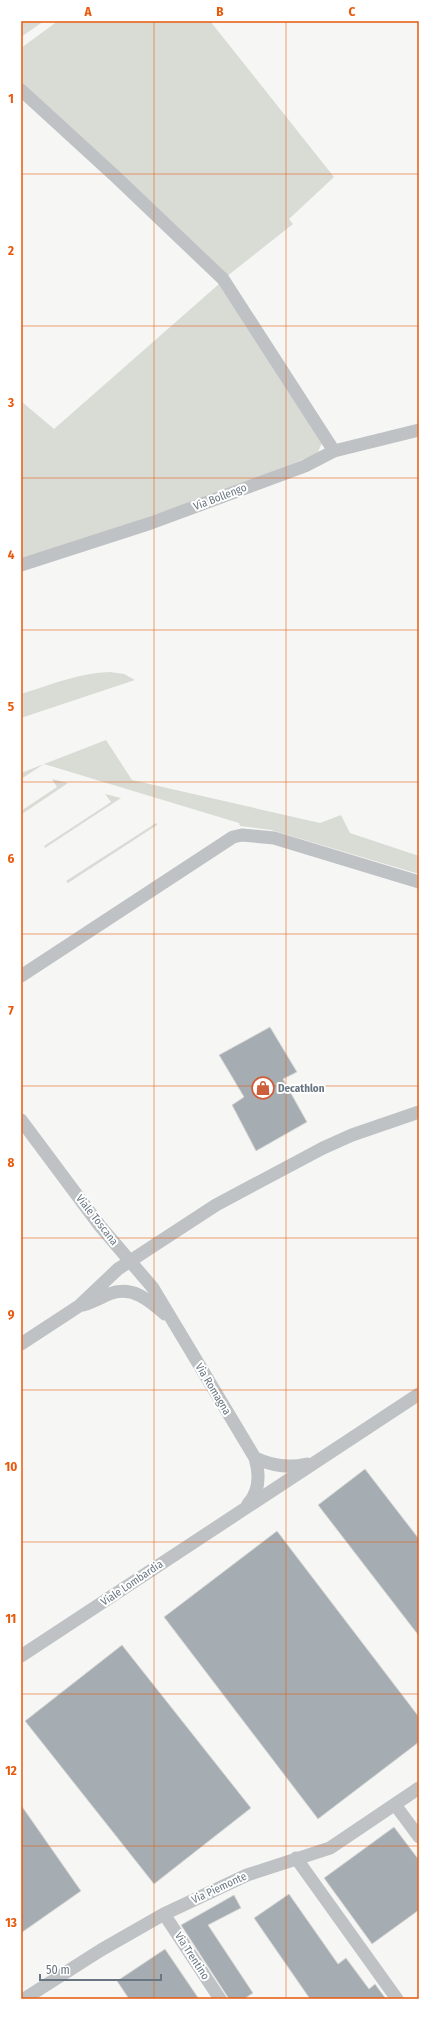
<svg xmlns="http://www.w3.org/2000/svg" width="440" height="2020" font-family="'Fira Sans Condensed',sans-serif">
<rect width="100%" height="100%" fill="#f6f6f4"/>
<path fill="#d8dcd5" d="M 21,21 L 44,21 L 21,37 Z
M 58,21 L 210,21 L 334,177 L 289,219 L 293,224 L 226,277 L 21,85 L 21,48 Z
M 219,284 L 322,443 L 317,454 L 207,497 L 21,561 L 21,401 L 54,429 Z
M 110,672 L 124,674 L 135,680 L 21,718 L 21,694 C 50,685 79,673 110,672 Z
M 106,740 L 132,780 L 320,823 L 341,815 L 350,833 L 419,856 L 419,874 L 271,830 L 240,826 L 239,823 L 44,764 L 21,779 L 21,773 Z
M 52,779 L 68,783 L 22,814 L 21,811 L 57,787 Z
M 105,794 L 121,798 L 45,848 L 44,846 L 111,802 Z
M 156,823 L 157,825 L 68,883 L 66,881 Z"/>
<path fill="#a6adb2" stroke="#d8d8d6" d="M 270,1027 L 297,1072 L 283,1079 L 307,1122 L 256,1151 L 232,1105 L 244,1097 L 219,1055 Z
M 365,1469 L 419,1539 L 419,1636 L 318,1505 Z
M 277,1531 L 419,1717 L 419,1742 L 318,1819 L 164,1617 Z
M 122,1645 L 251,1808 L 154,1884 L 25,1721 Z
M 21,1805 L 81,1891 L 21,1933 Z
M 394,1827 L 419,1860 L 419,1910 L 372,1944 L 324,1878 Z
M 289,1894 L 338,1964 L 346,1958 L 369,1989 L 375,1984 L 386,1999 L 310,1999 L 254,1918 Z
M 234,1895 L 241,1908 L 208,1925 L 253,1993 L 244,1999 L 229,1999 L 181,1925 Z
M 165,1949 L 199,1999 L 129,1999 L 117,1981 Z"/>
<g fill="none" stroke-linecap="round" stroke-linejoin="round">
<path stroke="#bec2c5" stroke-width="13" d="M 21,90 L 116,177 L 223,279 L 334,451
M 21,565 L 151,523 L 305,466 L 334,451 L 419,430
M 21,976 L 233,837 L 242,835 L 274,838 L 419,882
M 21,1120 L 100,1226 L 153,1288 L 255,1458 C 260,1475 260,1491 248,1504
M 83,1305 C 93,1302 100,1298 109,1294 C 132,1285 149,1300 165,1314
M 21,1344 L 79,1306 L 118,1269 L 216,1205 L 323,1148 L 352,1135 L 419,1112
M 255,1458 C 273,1466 288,1468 307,1464
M 21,1656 L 419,1394
M 396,1806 L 419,1837
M 296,1858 L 397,1999
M 164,1914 L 220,1999
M 24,1999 L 101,1950 L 164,1914 L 247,1875 L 330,1848 L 419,1788"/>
</g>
<path fill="none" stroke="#e8590c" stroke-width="1" stroke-opacity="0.55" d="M 154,21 L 154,1999M 286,21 L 286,1999M 21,174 L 419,174M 21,326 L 419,326M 21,478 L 419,478M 21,630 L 419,630M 21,782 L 419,782M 21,934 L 419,934M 21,1086 L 419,1086M 21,1238 L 419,1238M 21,1390 L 419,1390M 21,1542 L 419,1542M 21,1694 L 419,1694M 21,1846 L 419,1846"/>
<defs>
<g id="shop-ring" transform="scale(1.15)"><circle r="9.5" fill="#fff" stroke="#cd5e3c" stroke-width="1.5"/><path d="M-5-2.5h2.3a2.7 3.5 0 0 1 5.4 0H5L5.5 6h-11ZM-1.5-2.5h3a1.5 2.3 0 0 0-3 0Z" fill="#cd5e3c"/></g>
</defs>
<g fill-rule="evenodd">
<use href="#shop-ring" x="263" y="1088"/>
</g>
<g text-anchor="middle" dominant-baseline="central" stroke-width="4" stroke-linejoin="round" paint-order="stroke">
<g font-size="11" fill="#697681" stroke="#fff">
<text transform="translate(220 497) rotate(-21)">Via Bollengo</text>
<text transform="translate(97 1220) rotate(52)">Viale Toscana</text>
<text transform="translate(213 1389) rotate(59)">Via Romagna</text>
<text transform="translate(132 1583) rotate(-34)">Viale Lombardia</text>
<text transform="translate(219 1888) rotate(-25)">Via Piemonte</text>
<text transform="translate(192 1956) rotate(57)">Via Trentino</text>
</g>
<g font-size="11" font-weight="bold" fill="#697681" stroke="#fff" text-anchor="start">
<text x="278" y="1088">Decathlon</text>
</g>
</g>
<rect width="440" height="2020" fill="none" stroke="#ffffff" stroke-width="44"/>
<path d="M40 1974v6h121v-6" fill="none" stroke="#697681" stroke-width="2"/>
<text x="46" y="1974" font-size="12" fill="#697681" stroke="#ffffff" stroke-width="3" paint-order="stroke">50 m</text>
<rect x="22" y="22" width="396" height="1976" fill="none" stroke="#e8590c" stroke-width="1.5"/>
<g font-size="13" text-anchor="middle" font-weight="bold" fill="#e8590c">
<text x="88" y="16">A</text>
<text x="220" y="16">B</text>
<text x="352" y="16">C</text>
<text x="11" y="103">1</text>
<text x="11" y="255">2</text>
<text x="11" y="407">3</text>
<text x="11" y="559">4</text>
<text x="11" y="711">5</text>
<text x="11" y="863">6</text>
<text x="11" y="1015">7</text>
<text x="11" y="1167">8</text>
<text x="11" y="1319">9</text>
<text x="11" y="1471">10</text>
<text x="11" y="1623">11</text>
<text x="11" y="1775">12</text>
<text x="11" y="1927">13</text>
</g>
</svg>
